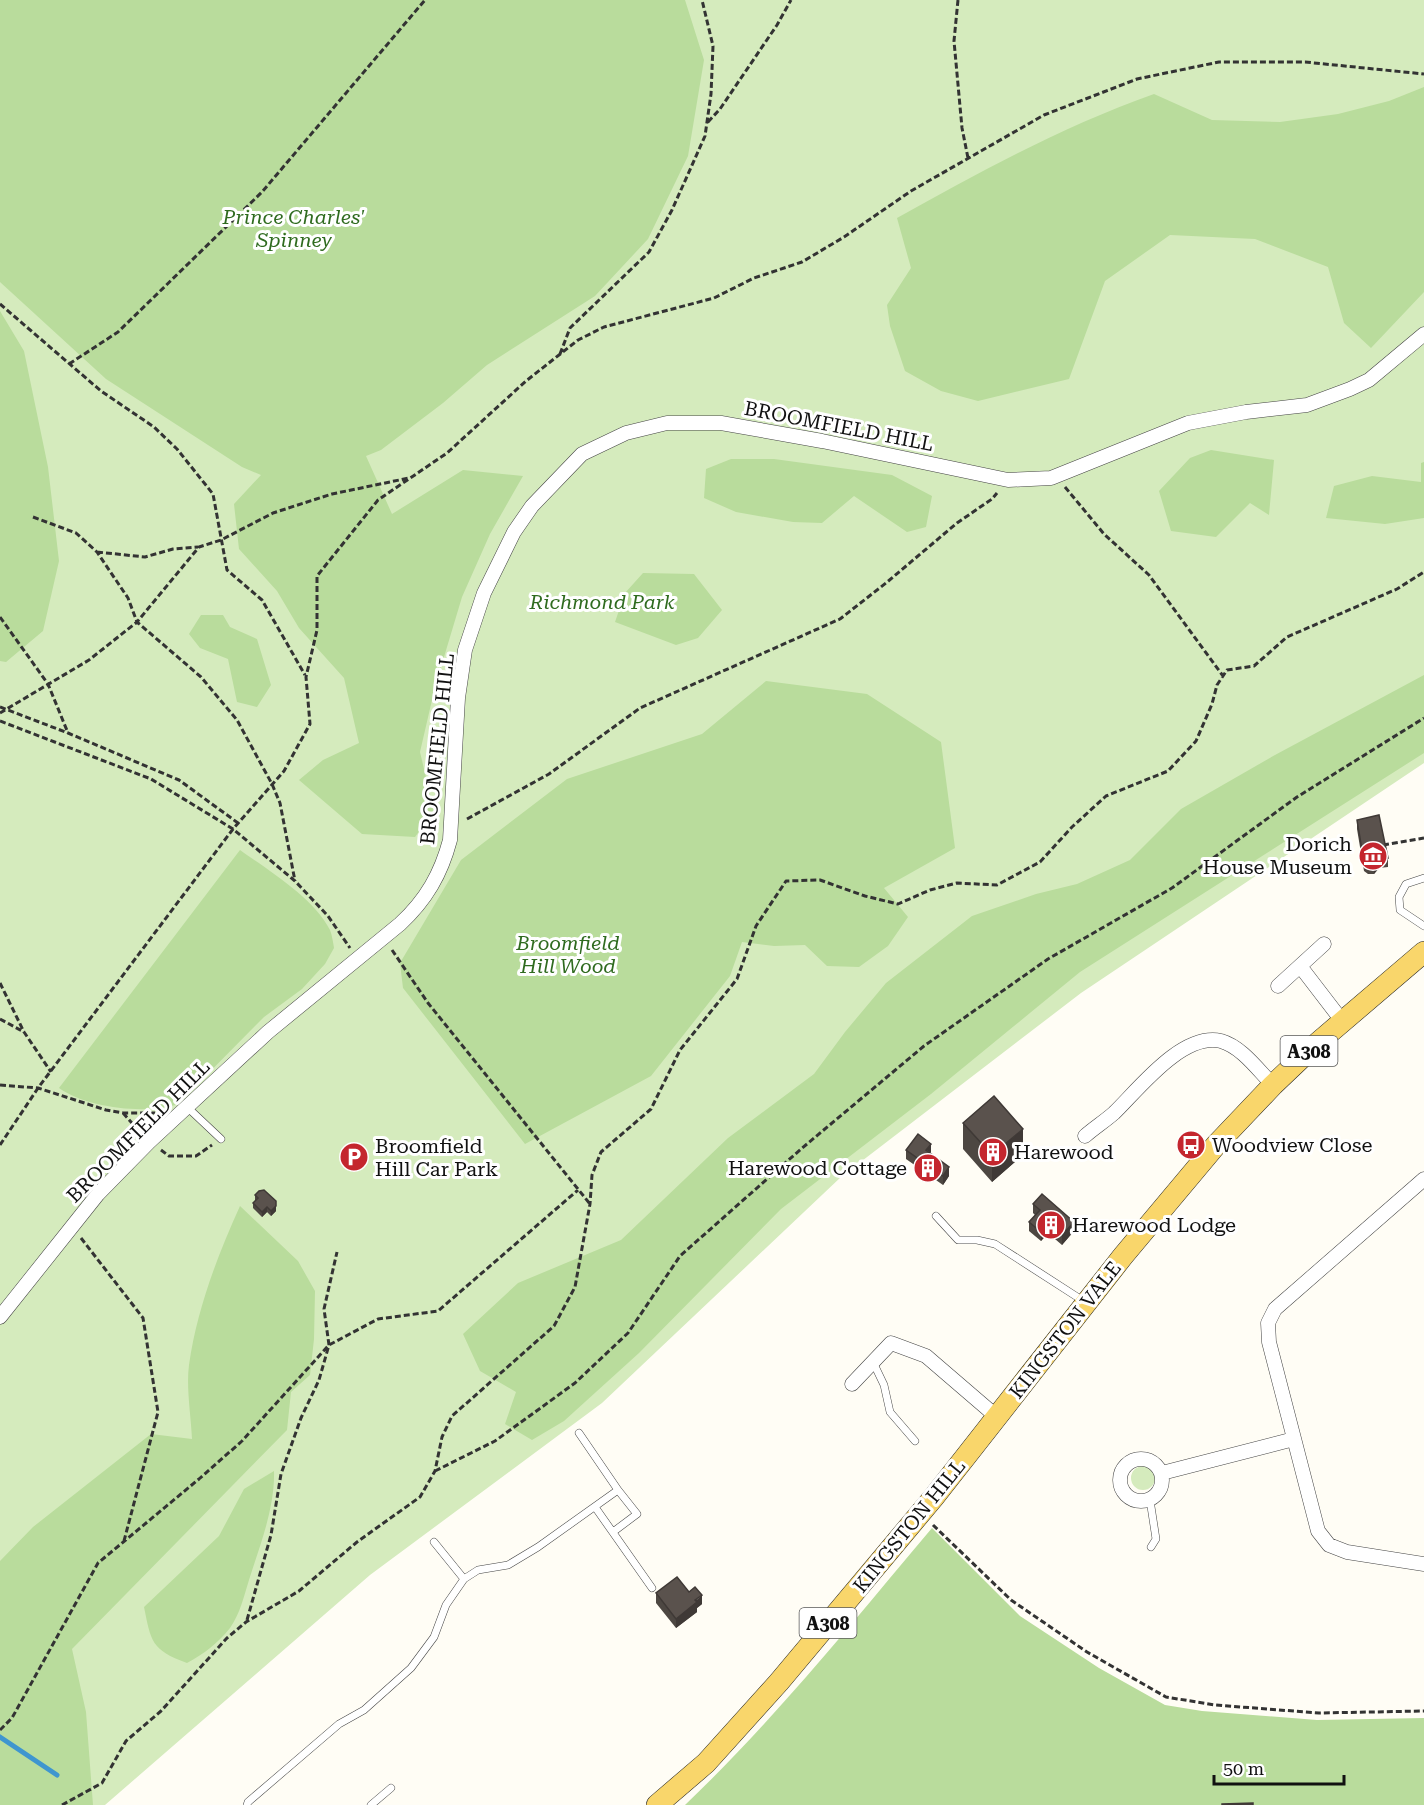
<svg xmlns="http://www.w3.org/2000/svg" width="1424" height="1805" font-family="'Roboto Serif',serif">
<rect width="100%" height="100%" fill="#fffdf5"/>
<path fill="#d5ebbd" d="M 0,0 L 1424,0 L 1424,763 L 1081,993 L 841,1177 L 602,1403 L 370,1575 L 105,1805 L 0,1805 Z
M1131 1478a12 12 0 1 1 24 0a12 12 0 1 1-24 0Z"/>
<path fill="#b9dc9c" d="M 0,0 L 685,0 L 704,60 L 688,156 L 648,239 L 595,296 L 487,365 L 443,403 L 381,450 L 366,456 L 392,514 L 463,470 L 523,476 L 490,534 L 462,597 L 435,687 L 420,752 L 434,811 L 415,837 L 362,834 L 299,780 L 323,760 L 359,743 L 344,678 L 299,628 L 277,591 L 239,549 L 234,504 L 261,475 L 242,467 L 106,379 L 0,282 Z
M 1424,87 L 1424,292 L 1371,348 L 1344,323 L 1328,267 L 1255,239 L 1170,235 L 1105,281 L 1069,379 L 978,401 L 941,391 L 905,371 L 890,326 L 887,305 L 911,268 L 897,218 C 979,172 1064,126 1154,94 L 1212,120 L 1280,122 L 1338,114 L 1389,101 Z
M 0,311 L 24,351 L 48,467 L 59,561 L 43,631 L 6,662 L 0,661 Z
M 1211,450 L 1274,460 L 1269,515 L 1250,503 L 1216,537 L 1171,531 L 1159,491 L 1190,458 Z
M 731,459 L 774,459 L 892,475 L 932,496 L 926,527 L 907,532 L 854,496 L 822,523 L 793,522 L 736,512 L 704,498 L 706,469 Z
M 1424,462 L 1424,518 L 1385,524 L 1326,518 L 1334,486 L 1372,476 L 1421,482 L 1421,463 Z
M 643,573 L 694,574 L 722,610 L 698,638 L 676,645 L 615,622 L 625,593 Z
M 201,615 L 223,615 L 230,627 L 257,639 L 271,685 L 257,707 L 237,702 L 228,659 L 200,648 L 189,634 Z
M 1424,675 L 1424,753 L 1080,972 L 931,1094 L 781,1209 L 639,1353 L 564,1421 L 532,1440 L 505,1424 L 516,1392 L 480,1371 L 463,1334 L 518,1283 L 621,1240 L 728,1138 L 814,1074 L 845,1032 L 886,983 L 972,916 L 1036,894 L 1077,884 L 1130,860 L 1181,809 L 1275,755 Z
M 766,681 L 867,694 L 941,742 L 955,848 L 884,888 L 908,917 L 888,946 L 859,967 L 827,966 L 805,945 L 774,946 L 742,942 L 730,976 L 651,1076 L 525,1144 L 403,988 L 400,963 L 461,860 L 567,779 L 702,734 Z
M 240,850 C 268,870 314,898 330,930 C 332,935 333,942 334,948 L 325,964 L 302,989 L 264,1017 L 178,1104 C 147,1115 87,1108 59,1088 Z
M 240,1206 L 298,1261 L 315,1291 L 314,1339 L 310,1375 L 291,1392 L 287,1430 L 72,1649 L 86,1712 L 93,1805 L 0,1805 L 0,1561 L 33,1527 L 151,1434 L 192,1439 C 191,1416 186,1387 189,1365 C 197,1309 217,1257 240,1206 Z
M 274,1471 C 275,1508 260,1545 249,1580 C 244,1596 240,1614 230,1628 C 218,1643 204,1654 187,1663 C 151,1650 151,1641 144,1607 L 219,1536 L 244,1489 Z
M 932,1528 L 1020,1616 L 1099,1668 L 1165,1705 L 1202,1711 L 1317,1720 L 1424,1718 L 1424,1805 L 685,1805 C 774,1720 852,1623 932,1528 Z"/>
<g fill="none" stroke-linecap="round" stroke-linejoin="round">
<path stroke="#3f96cf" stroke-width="5" d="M 0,1737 L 57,1775"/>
<g stroke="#444" stroke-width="8">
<path id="lane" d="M 1424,878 L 1406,884 L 1399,897 L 1400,910 L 1424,926
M 186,1106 L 221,1139
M 936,1216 L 958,1240 L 977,1240 L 995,1244 L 1085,1302
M 873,1362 L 884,1385 L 890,1412 L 915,1441
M 579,1433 L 618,1490
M 1150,1500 L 1156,1539 L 1151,1547
M 595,1507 L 652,1588
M 434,1542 L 464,1579
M 247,1805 L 248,1802 L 339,1724 L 364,1710 L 411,1668 L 434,1637 L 446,1605 L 464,1579 L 478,1570 L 508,1565 L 538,1547 L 618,1490 L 637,1514 L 613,1532
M 371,1805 L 391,1788"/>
</g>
<g stroke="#444" stroke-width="15">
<path id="street" d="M 1300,966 L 1343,1022
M 1278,986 L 1324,944
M 1085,1136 C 1094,1128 1105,1121 1114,1113 C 1138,1090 1182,1032 1221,1041 C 1242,1047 1258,1070 1273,1085
M 1424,1179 L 1275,1309 L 1268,1323 L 1269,1342 L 1318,1531 L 1329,1545 L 1347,1552 L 1424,1564
M 0,1317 L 98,1194 L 149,1142 L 268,1032 L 400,924 C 426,900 441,874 450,840 L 458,698 L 465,650 L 484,593 L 514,532 L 532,506 L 582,454 L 626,433 L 667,423 L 721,423 L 822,441 L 1008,480 L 1051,478 L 1188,423 L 1246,412 L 1307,405 L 1350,389 L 1369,380 L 1424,334
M 852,1384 L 891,1343 L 926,1356 L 997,1417
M1120 1480a21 21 0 1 1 42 0a21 21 0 1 1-42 0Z
M 1162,1473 L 1294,1439"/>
</g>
<g stroke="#222" stroke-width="22">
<path id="primary" d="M 657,1805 L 706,1763 L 779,1682 L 934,1497 L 1123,1256 L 1216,1145 L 1273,1085 L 1314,1046 L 1424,952"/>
</g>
<path stroke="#333" stroke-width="3" stroke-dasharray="6 3" stroke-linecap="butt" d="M 958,0 L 954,41 L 962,128 L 968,158
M 708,122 L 720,109 L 777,25 L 791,0
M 0,304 L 101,391 L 154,427 L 177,449 L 213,494 L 227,570 L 262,600 L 305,675
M 560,354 L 570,328 L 649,252 L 672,210 L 705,136 L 711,94 L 713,46 L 702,0
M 69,364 L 118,332 L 262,192 L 425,0
M 1065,487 L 1104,534 L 1149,575 L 1223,676
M 33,517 L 76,533 L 97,552 L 128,598 L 137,622 L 201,677 L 237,720 L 272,784 L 280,803 L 295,881
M 97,552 L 145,557 L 173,549 L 198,547
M 0,617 L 48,684 L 68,733
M 0,707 L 68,733 L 179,780 L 238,823
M 0,713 L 89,660 L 137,622 L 199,547 L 221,540 L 273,513 L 332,494 L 409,478
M 0,721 L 151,779 L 233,829 L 295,881 L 328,916 L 350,948
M 467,819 L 549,774 L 640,708 L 840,619 L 886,583 L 957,523 L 992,499 L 997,493
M 1383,845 L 1424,838
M 392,950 L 428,1003 L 590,1204
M 0,983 L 24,1032 L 51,1072
M 0,1019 L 24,1032
M 0,1085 L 38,1088 L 106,1110 L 123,1113 L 159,1113
M 123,1113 L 140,1132
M 0,1145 L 38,1088 L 233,829 L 284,771 L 310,724 L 306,677 L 317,630 L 317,576 L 378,500 L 447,453 L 526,381 L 578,340 L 604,327 L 714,298 L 754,278 L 802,262 L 844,237 L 911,191 L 1044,115 L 1137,79 L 1219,62 L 1305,62 L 1424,74
M 161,1150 L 169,1156 L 196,1156 L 212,1145
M 81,1238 L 143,1318 L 158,1412 L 124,1541
M 435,1471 L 495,1441 L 575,1383 L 628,1333 L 680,1256 L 801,1149 L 924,1046 L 1048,959 L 1172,888 L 1297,797 L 1424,718
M 933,1525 L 1011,1600 L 1087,1652 L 1166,1697 L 1215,1705 L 1319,1713 L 1424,1711
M 247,1620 L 271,1535 L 281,1474 L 301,1418 L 319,1380 L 329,1345 L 324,1309 L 337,1252
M 0,1730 L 12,1718 L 98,1563 L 199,1479 L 242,1441 L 329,1345 L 378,1319 L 438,1311 L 578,1190
M 62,1805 L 102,1783 L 126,1741 L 161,1711 L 227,1638 L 246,1622 L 299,1591 L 357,1542 L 420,1497 L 435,1471 L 442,1437 L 452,1416 L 554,1326 L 575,1287 L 590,1204 L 592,1175 L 601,1152 L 651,1109 L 680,1050 L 737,979 L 756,926 L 786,881 L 820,880 L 865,896 L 898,904 L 930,890 L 957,883 L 997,885 L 1040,862 L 1072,827 L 1106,796 L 1168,771 L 1196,741 L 1212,704 L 1217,685 L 1227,670 L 1254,666 L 1287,637 L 1397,589 L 1424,572"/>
<use href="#lane" stroke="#fff" stroke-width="7"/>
<use href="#street" stroke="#fff" stroke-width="14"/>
<use href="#primary" stroke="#f9d66b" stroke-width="21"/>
</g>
<path fill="#4d4742" d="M 1357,820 L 1388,858 L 1388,867 L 1379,868 L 1374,874 L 1368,874 L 1364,871 L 1357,829 Z
M 963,1123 L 1023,1155 L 992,1182 L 963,1149 Z
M 906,1150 L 931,1153 L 949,1176 L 943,1185 L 906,1159 Z
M 255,1195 L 276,1211 L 271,1216 L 267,1212 L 262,1217 L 253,1208 L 253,1203 L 255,1201 Z
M 1033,1204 L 1074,1231 L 1062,1245 L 1048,1233 L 1041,1241 L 1029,1231 L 1029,1222 L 1035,1215 L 1033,1213 Z
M 689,1592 L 702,1604 L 697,1608 L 697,1612 L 676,1628 L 656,1603 L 656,1593 Z"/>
<path fill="#3f3936" d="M 1379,859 L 1379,868 L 1374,874 L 1374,865 Z
M 1023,1129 L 1023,1155 L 992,1182 L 992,1155 Z
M 931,1144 L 931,1153 L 926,1150 Z
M 949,1167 L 949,1176 L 943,1185 L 943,1176 Z
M 276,1206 L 276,1211 L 271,1216 L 271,1211 Z
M 267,1207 L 267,1212 L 262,1217 L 262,1212 Z
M 1074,1222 L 1074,1231 L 1062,1245 L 1062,1235 Z
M 1048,1224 L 1048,1233 L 1041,1241 L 1041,1232 Z
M 702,1595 L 702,1604 L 697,1608 L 697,1612 L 676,1628 L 676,1619 Z"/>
<path fill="#5a524d" stroke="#3f3936" stroke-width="1.5" d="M 1379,815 L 1388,858 L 1379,859 L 1374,865 L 1368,865 L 1364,862 L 1357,820 Z
M 994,1096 L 1023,1129 L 992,1155 L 963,1123 Z
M 918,1134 L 931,1144 L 926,1150 L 949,1167 L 943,1176 L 906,1150 Z
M 264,1190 L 276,1201 L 276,1206 L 271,1211 L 267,1207 L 262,1212 L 253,1203 L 258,1198 L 255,1195 L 259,1191 Z
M 1042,1194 L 1074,1222 L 1062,1235 L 1048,1224 L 1041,1232 L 1029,1222 L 1040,1210 L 1033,1204 Z
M 677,1577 L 689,1592 L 695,1587 L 702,1595 L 695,1600 L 697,1602 L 676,1619 L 656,1593 Z
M 1253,1803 L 1253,1805 L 1222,1805 L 1222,1804 Z"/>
<defs>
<g id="museum-disc" transform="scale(1.5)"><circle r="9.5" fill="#c4262e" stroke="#fff"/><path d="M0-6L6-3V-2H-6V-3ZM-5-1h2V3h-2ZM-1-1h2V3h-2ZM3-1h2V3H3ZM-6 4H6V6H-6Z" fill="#fff"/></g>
<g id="bus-disc" transform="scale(1.5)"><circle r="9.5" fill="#c4262e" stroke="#fff"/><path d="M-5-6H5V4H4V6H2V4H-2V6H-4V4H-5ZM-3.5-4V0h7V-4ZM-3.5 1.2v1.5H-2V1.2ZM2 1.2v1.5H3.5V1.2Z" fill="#fff"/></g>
<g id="building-disc" transform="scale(1.5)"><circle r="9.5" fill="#c4262e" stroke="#fff"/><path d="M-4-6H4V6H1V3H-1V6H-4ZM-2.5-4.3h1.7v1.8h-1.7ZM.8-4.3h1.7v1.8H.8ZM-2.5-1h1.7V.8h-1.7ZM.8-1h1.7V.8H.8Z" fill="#fff"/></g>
<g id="parking-disc" transform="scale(1.5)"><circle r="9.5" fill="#c4262e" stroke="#fff"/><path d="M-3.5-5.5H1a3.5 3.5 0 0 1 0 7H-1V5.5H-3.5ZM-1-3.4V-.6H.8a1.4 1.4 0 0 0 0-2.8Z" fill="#fff"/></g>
</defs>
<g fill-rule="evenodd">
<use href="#museum-disc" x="1373" y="856"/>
<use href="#bus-disc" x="1191" y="1145"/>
<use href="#building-disc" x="993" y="1152"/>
<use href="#parking-disc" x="354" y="1157"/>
<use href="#building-disc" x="928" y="1168"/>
<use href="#building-disc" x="1051" y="1225"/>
</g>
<g text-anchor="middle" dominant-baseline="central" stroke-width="6" stroke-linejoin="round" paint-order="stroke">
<g fill="#fff" stroke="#585858" stroke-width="1.5">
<rect x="1280.5" y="1036" width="57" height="30" rx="4.5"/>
<rect x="799.5" y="1608" width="57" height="30" rx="4.5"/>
</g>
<g font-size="18" font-weight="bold" fill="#111">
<text x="1309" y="1051">A308</text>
<text x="828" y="1623">A308</text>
</g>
<g font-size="20" font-style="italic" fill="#2f6b1f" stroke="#fff">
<text x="294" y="217">Prince Charles'<tspan x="294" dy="23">Spinney</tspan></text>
<text x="602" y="602">Richmond Park</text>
<text x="568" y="943">Broomfield<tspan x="568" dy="23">Hill Wood</tspan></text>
</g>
<g font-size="20" fill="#111" stroke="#fff">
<text transform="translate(839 426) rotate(11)">BROOMFIELD HILL</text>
<text transform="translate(437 749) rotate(-84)">BROOMFIELD HILL</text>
<text transform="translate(138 1131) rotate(-45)">BROOMFIELD HILL</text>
<text transform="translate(1065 1330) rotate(-52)">KINGSTON VALE</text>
<text transform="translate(909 1526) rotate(-51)">KINGSTON HILL</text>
</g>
<g font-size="20" fill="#111" stroke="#fff" text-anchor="start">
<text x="1352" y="844" text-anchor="end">Dorich<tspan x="1352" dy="23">House Museum</tspan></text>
<text x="1212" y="1145">Woodview Close</text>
<text x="375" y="1146">Broomfield<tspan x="375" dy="23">Hill Car Park</tspan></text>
<text x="1014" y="1152">Harewood</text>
<text x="907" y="1168" text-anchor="end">Harewood Cottage</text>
<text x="1072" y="1225">Harewood Lodge</text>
</g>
</g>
<path d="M1214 1775v9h130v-9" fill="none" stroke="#111111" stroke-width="3"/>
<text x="1223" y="1775" font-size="18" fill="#111111" stroke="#ffffff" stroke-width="4.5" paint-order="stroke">50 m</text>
</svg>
